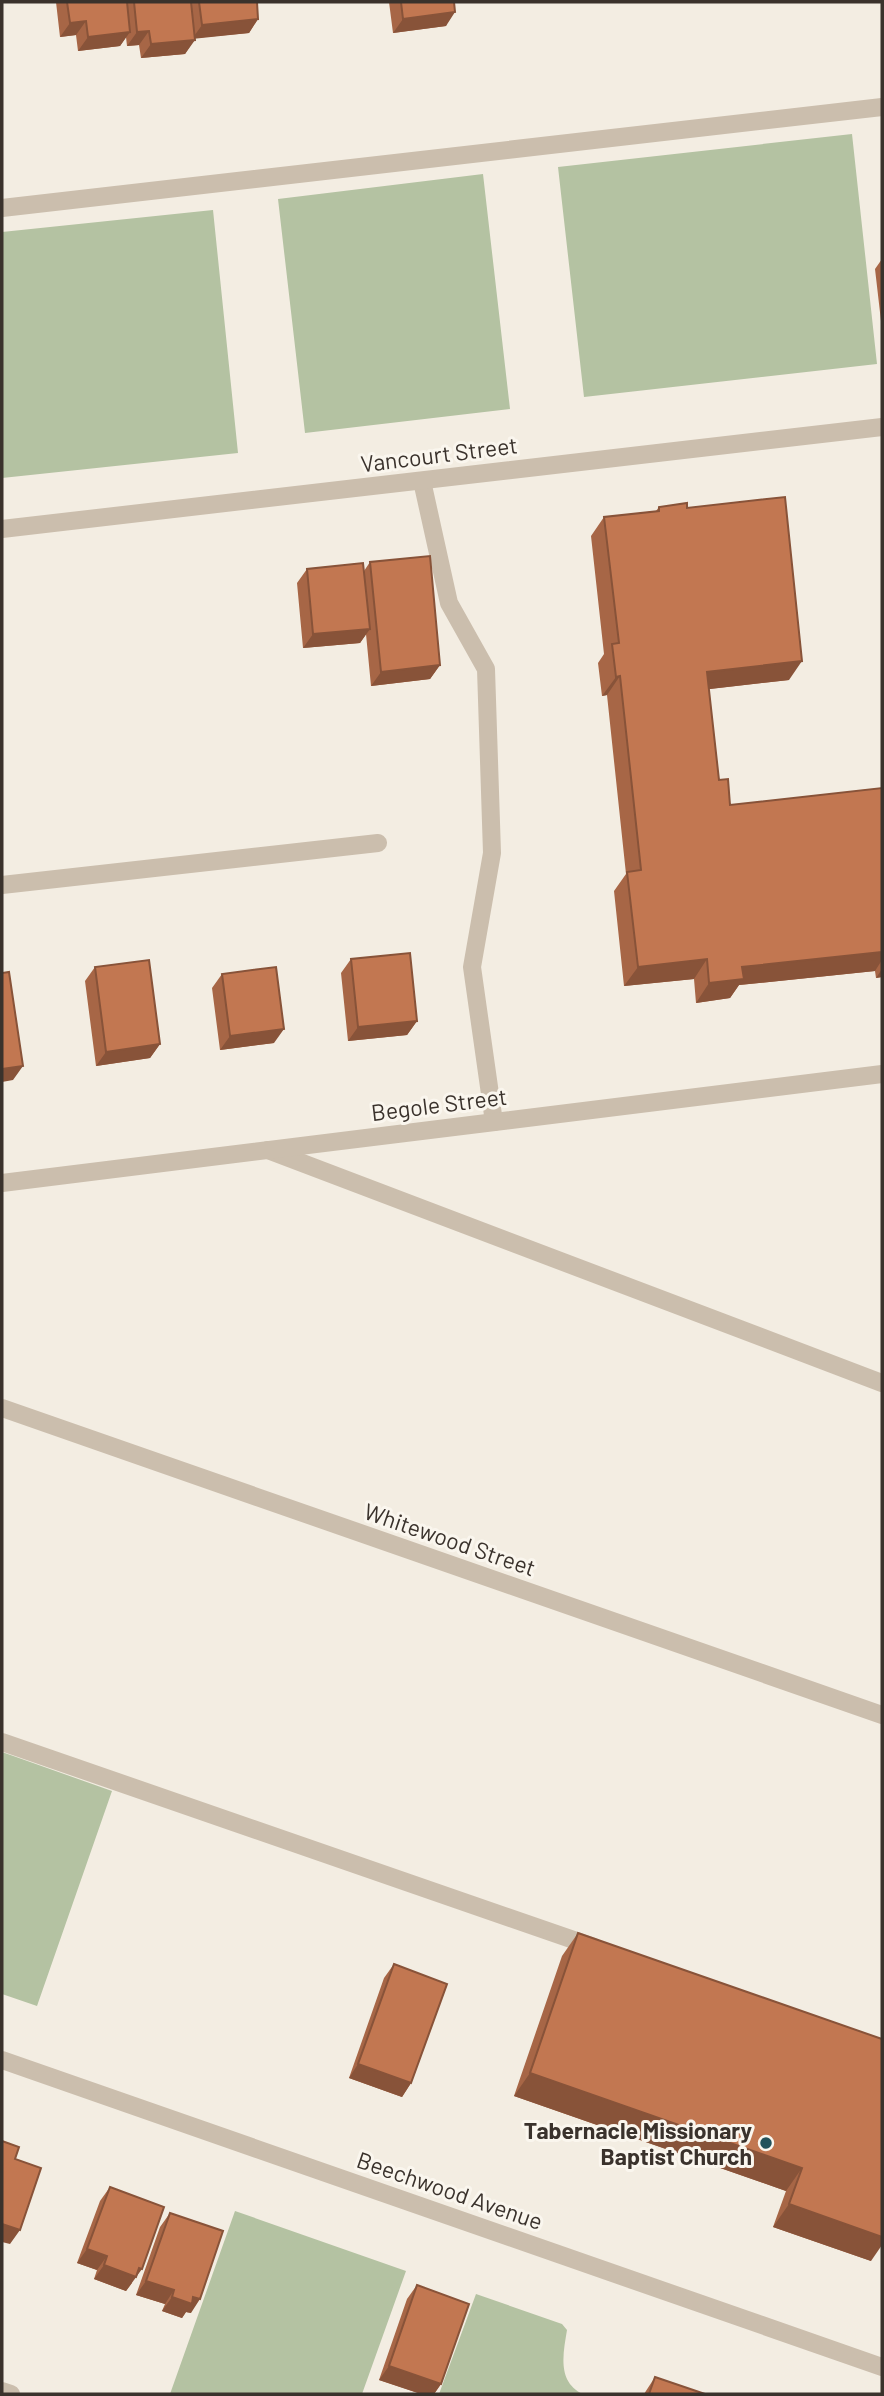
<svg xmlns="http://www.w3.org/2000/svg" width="884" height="2396" font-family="Barlow,sans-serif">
<rect width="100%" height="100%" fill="#f3ede2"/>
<path fill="#b4c2a2" d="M 852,134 L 877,364 L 584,397 L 558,167 Z
M 483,174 L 510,409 L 305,433 L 278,199 Z
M 213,210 L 238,453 L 2,478 L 2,232 Z
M 2,1752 L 112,1791 L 37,2006 L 2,1994 Z
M 235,2211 L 406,2271 L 362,2394 L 170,2394 Z
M 476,2294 L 562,2324 L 567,2330 C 563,2354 557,2382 583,2394 L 439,2394 Z"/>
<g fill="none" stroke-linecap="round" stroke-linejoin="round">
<path stroke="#cbbead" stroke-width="18" d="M 2,208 L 882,107
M 422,481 L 449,603 L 486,669 L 492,853 L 472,967 L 494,1122
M 2,885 L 378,843
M 268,1150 L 882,1383
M 2,1742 L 594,1947
M 2,2391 L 11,2394"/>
<path stroke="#cbbead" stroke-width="18" d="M 2,529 L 882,427
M 2,1183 L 882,1074
M 2,1408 L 882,1715
M 2,2060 L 882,2367"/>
</g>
<path fill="#a76646" d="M 56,2 L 257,2 L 258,19 L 249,33 L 195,38 L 185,54 L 141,58 L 139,45 L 127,46 L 126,37 L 120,46 L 78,51 L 76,35 L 60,37 Z
M 389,2 L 454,2 L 446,26 L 393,33 Z
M 882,259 L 882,321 L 881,321 L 875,269 Z
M 659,507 L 687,508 L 789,680 L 709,689 L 719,780 L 730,805 L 882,788 L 882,977 L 876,978 L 875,971 L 739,985 L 730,998 L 696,1003 L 694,979 L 624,986 L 614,891 L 626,874 L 607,695 L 602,696 L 598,663 L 604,654 L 591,536 L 604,517 L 656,511 Z
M 370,562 L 440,665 L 430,679 L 371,686 L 366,634 L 360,643 L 303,648 L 297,583 L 307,569 L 364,571 Z
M 351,959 L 417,1021 L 407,1035 L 348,1041 L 341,973 Z
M 95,967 L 160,1044 L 150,1058 L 96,1066 L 85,981 Z
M 222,974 L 274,1043 L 220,1050 L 212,988 Z
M 578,1933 L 882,2039 L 871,2261 L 773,2227 L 786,2191 L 514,2096 L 562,1956 Z
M 394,1964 L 411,2083 L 402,2097 L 349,2078 L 384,1978 Z
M 110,2187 L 132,2283 L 126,2291 L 94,2279 L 97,2270 L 77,2263 L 100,2201 Z
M 170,2213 L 191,2313 L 186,2312 L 182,2318 L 162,2311 L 165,2304 L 136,2295 L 160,2227 Z
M 417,2285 L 441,2384 L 434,2394 L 421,2394 L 379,2380 L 407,2299 Z
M 655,2377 L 705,2394 L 644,2394 Z"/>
<path fill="#885339" d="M 455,12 L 446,26 L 393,33 L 403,19 Z
M 258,19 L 249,33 L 192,39 L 202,25 Z
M 86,21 L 76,35 L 60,37 L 70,23 Z
M 149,31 L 139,45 L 127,46 L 137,32 Z
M 130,32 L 120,46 L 78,51 L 88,37 Z
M 195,40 L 185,54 L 141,58 L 151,44 Z
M 370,629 L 360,643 L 303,648 L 313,634 Z
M 802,661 L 789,680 L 693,691 L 707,672 Z
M 440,665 L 430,679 L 371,686 L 381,672 Z
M 620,676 L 607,695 L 602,696 L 616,677 Z
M 882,952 L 882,960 L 875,971 L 739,985 L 730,998 L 696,1003 L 709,983 L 742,967 Z
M 707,959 L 694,979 L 624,986 L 638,967 Z
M 882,969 L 882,977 L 876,978 Z
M 417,1021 L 407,1035 L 348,1041 L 358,1027 Z
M 284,1029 L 274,1043 L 220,1050 L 230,1036 Z
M 160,1044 L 150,1058 L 96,1066 L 106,1052 Z
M 23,1066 L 13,1080 L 2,1082 L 2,1069 Z
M 358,2064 L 411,2083 L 402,2097 L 349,2078 Z
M 530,2073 L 802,2168 L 786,2191 L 514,2096 Z
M 789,2204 L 882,2237 L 882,2245 L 871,2261 L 773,2227 Z
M 2,2224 L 20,2230 L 10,2244 L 2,2242 Z
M 87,2249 L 107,2256 L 97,2270 L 77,2263 Z
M 104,2265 L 139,2268 L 142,2269 L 126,2291 L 94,2279 Z
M 146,2281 L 174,2290 L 165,2304 L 136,2295 Z
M 172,2297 L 193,2297 L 200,2299 L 191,2313 L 186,2312 L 182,2318 L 162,2311 Z
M 389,2366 L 441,2384 L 434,2394 L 421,2394 L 379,2380 Z"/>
<path fill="#c27751" stroke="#885339" stroke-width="2" d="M 67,2 L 127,2 L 130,32 L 88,37 L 86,21 L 70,23 Z
M 134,2 L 191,2 L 195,40 L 151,44 L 149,31 L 137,32 Z
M 199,2 L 257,2 L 258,19 L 202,25 Z
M 401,2 L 454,2 L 455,12 L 403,19 Z
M 785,497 L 802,661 L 707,672 L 719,780 L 728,779 L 730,805 L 882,788 L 882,952 L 742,967 L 744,979 L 709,983 L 707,959 L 638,967 L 627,872 L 641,870 L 620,676 L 616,677 L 612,644 L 619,643 L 604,517 L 659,511 L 659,507 L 687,503 L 687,508 Z
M 430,556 L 440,665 L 381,672 L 370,562 Z
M 363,563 L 370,629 L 313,634 L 307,569 Z
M 410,953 L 417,1021 L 358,1027 L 351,959 Z
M 149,960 L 160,1044 L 106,1052 L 95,967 Z
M 276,967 L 284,1029 L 230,1036 L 222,974 Z
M 9,972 L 23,1066 L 2,1069 L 2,973 Z
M 578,1933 L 882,2039 L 882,2237 L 789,2204 L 802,2168 L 530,2073 Z
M 394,1964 L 447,1984 L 411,2083 L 358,2064 Z
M 2,2141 L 19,2147 L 15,2159 L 41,2168 L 20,2230 L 2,2224 Z
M 110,2187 L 164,2207 L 142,2269 L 139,2268 L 136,2277 L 104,2265 L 107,2256 L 87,2249 Z
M 170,2213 L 223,2231 L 200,2299 L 193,2297 L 192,2304 L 172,2297 L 174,2290 L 146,2281 Z
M 417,2285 L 469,2304 L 441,2384 L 389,2366 Z
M 655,2377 L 705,2394 L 649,2394 Z"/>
<circle fill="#22525b" stroke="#faf6ee" stroke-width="2.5" cx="766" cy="2143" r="7"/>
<g text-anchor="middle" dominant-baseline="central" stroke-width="6" stroke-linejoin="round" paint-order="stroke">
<g font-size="23" fill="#3a322c" stroke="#faf6ee">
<text transform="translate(439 454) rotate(-7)">Vancourt Street</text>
<text transform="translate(439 1104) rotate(-7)">Begole Street</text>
<text transform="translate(450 1539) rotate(19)">Whitewood Street</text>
<text transform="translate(450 2190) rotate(19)">Beechwood Avenue</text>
</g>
<g font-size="23" font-weight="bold" fill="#3a322c" stroke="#faf6ee" text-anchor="end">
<text x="752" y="2130">Tabernacle Missionary<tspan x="752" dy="26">Baptist Church</tspan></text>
</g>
</g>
<rect width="884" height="2396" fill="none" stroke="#3a322c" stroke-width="7"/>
</svg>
